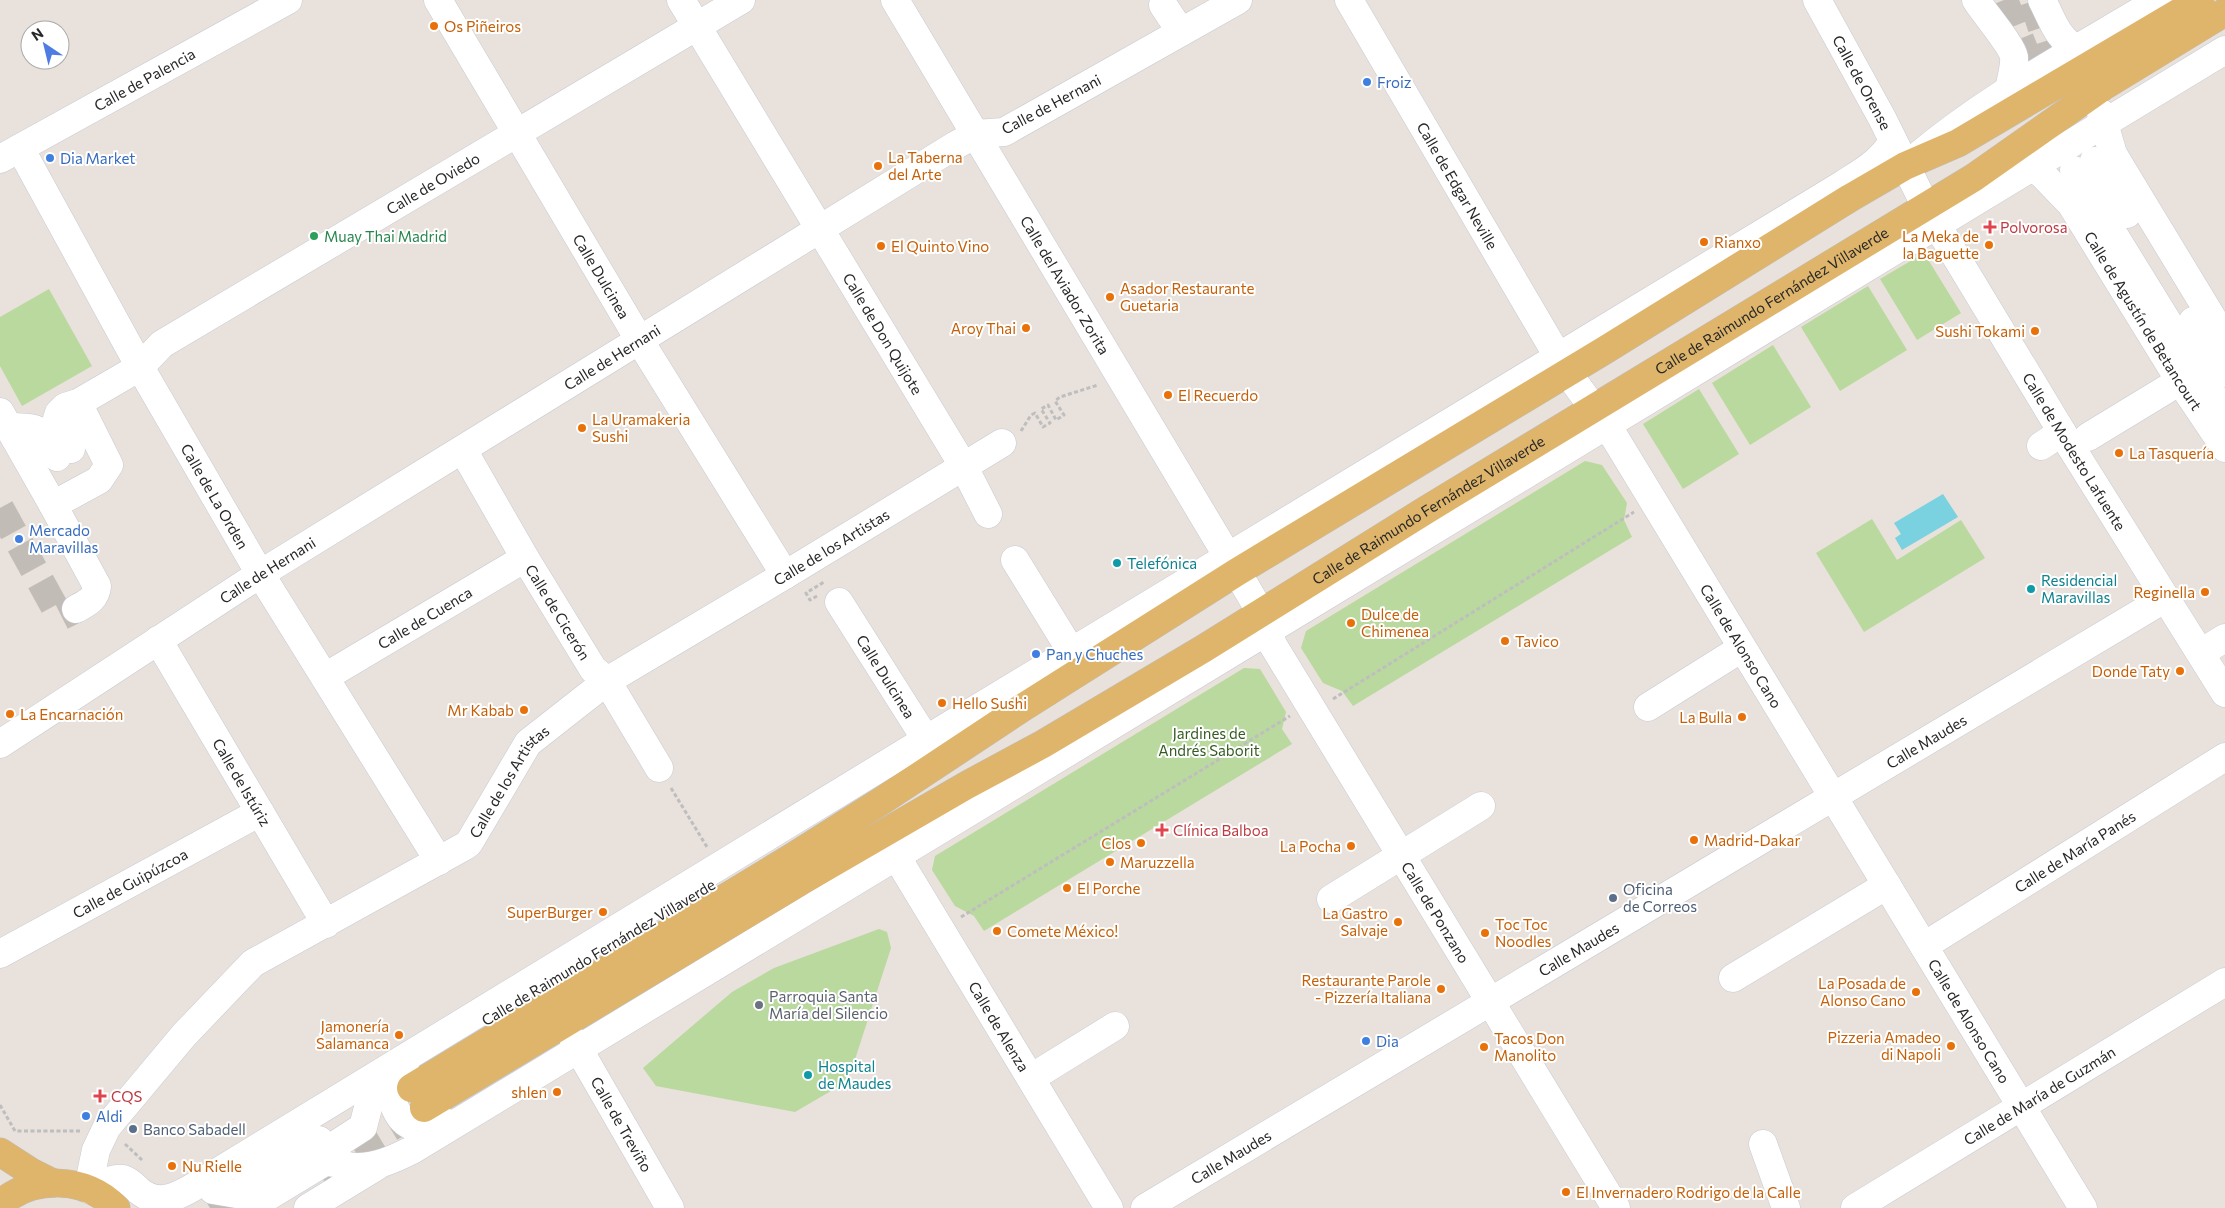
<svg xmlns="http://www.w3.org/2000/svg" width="2225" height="1208" font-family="Commissioner,sans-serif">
<rect width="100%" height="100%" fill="#e9e1db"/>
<path fill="#b9d99e" d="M 1924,253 L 1961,313 L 1917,340 L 1880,279 Z
M 1868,286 L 1907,350 L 1840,391 L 1801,327 Z
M 49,289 L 92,366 L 22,406 L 0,366 L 0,317 Z
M 1773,345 L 1811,407 L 1750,445 L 1712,383 Z
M 1699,389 L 1739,454 L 1683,489 L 1643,424 Z
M 1585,461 L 1602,465 L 1627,503 L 1624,520 L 1632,537 L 1353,706 L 1342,691 L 1323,683 L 1301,648 L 1306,631 Z
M 1872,519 L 1897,560 L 1961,520 L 1985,558 L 1864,632 L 1816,553 Z
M 1244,668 L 1260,669 L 1286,712 L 1282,729 L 1292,744 L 984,931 L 974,916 L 955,906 L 932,870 L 935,856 Z
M 879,929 L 887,932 L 891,948 L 848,1081 L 795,1112 L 656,1086 L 643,1068 L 732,992 L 774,968 Z"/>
<path fill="#7ad1df" d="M 1943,494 L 1958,517 L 1902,550 L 1895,538 L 1901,534 L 1894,523 Z"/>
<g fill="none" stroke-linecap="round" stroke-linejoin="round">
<path stroke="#c2bcb7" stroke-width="28" stroke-dasharray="28 14" stroke-linecap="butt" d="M 2004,0 L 2062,142
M 2033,1 L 2061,86
M 0,508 L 60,617 L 76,609"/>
<path stroke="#c2bcb7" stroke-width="28" stroke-dasharray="28 14" stroke-linecap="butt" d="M 318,1171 L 423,1108
M 210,1208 L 248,1185"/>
<g stroke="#c7cbd4" stroke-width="29">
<g id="minor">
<path id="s1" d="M 438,0 L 643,346 L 785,575"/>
<path id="s2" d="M 681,0 L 964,467 L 988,514"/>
<path id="s3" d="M 895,0 L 1237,572 L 1261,613 L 1273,645 L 1616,1208"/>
<path id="s4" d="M 1349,0 L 1567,372 L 1615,438 L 2083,1208"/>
<path id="s5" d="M 1817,0 L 1882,118 L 1926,207 L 2071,447 L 2225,693"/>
<path d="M 1976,0 C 1984,13 2012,45 2014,57 C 2015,66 2011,79 2009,89"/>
<path d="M 2042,0 C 2052,19 2057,39 2077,49"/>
<path d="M 1163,5 L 1181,32"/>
<path d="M 2101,113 L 2113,154 L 2125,174 L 2225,339"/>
<path id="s6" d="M 20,148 L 140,367 L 256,567 L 439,861"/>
<path id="s7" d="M 0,159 L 288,0"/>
<path d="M 1913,160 C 1988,96 2075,51 2159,0"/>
<path d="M 2094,161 L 2127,214"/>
<path id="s8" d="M 2015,163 L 2026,164 L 2042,174 L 2071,204 L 2180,381 L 2225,448"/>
<path d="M 2074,170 L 2225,415"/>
<path d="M 2193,321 L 2225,373"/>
<path d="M 0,412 L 53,505 L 99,480 L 109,465 L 78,403"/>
<path d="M 8,427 C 42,428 40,427 57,457"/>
<path d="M 2088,437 L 2180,381"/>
<path d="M 2041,446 L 2062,432"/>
<path id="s9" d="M 71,449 L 60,427 L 57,419 L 59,413 L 65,407 L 78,403 L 140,367 L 162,344 L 741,0"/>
<path id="s10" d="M 463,450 L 525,558 L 593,669 L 607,681 L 659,768"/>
<path d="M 53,505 L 97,586 C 96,599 87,603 76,609"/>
<path d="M 1015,560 L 1081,667"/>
<path id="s11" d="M 839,602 L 932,749"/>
<path id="s12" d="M 158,640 L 326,924"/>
<path d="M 2202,655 L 2212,646 L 2225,638"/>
<path id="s13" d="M 325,677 L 525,558"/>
<path d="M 1648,707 L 1742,648"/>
<path id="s14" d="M 0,744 L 260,574 L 956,145 L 976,134 L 1004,132 L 1238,0"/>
<path id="s15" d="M 901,842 L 899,856 L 904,869 L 1109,1208"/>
<path d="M 1331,899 L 1481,806"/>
<path id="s16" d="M 1924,946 L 2225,757"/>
<path id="s17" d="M 0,954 L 260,812"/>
<path d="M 1733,978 L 1887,885"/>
<path id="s18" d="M 574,1041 L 670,1208"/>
<path d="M 405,1069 C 400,1074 395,1079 393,1085 C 388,1098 398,1121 412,1126 C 422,1130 433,1125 443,1121"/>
<path d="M 1031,1078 L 1115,1026"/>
<path d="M 1763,1144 L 1786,1208"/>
<path d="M 306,1164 L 363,1127 L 371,1096"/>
<path d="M 247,1184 L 319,1140"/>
<path id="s19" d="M 88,1188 L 96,1150 L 107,1127 L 184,1035 L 253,963 L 465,846 L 469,843 L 528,743 L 607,681 L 785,575 L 1002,443"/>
<path d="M 90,1190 C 100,1185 112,1177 123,1179 C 130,1181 135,1187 139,1191 C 157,1205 172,1199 190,1189 L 960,719 L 1842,185 C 1862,172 1881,162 1893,141"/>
<path d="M 213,1190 L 249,1196 L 270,1187"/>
<path d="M 249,1208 L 323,1163 C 333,1160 344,1166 354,1167 C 375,1168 394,1159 412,1150 L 2225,50"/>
<path d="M 308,1208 L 377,1166"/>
<path id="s20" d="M 1145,1208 L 2159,602 L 2167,600"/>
<path id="s21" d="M 1855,1208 L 2225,982"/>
</g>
</g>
<g stroke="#bebebe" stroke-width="29">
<g id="major">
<path d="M 411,1088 L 791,858 L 883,800 L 1022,708 L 1237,572 L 1605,350 L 1850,198 L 1905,166 L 1958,143 L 2200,0"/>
<path id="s22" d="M 424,1108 L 803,880 L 967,785 L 1043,744 L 1203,649 L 1426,510 L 1973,178 L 2104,86 L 2225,12"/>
<path d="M 0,1152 L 31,1172 L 53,1183"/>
<path d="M 0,1204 C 33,1175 86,1176 116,1208"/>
</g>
</g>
<path stroke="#bebebe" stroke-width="3" stroke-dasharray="4 2.5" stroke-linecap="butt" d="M 1021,431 L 1031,415 L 1035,413 L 1043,427 L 1050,423 L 1041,409 L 1048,405 L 1056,420 L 1064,415 L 1055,401 L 1060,397 L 1098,385
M 817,596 L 810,600 L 806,593 L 824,582
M 1333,699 L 1634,512
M 671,788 L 707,847
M 961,917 L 1290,716
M 0,1105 L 15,1131 L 80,1131
M 125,1144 L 142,1160"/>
<use href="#minor" stroke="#fff" stroke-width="28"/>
<use href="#major" stroke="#dfb56b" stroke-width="28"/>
</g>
<g fill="#e8710a" stroke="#fff" stroke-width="2">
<circle cx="434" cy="26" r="5"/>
<circle cx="878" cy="166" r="5"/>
<circle cx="1704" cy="242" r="5"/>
<circle cx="1989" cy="245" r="5"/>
<circle cx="881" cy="246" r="5"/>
<circle cx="1110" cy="297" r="5"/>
<circle cx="1026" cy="328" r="5"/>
<circle cx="2035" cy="331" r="5"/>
<circle cx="1168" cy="395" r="5"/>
<circle cx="582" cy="428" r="5"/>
<circle cx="2119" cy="453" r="5"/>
<circle cx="2205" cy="592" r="5"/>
<circle cx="1351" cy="623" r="5"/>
<circle cx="1505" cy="641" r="5"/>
<circle cx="2180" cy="671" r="5"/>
<circle cx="942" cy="703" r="5"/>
<circle cx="524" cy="710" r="5"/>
<circle cx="10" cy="714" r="5"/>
<circle cx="1742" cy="717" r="5"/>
<circle cx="1694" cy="840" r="5"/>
<circle cx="1141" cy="843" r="5"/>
<circle cx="1351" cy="846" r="5"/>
<circle cx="1110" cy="862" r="5"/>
<circle cx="1067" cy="888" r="5"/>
<circle cx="603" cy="912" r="5"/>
<circle cx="1398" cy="922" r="5"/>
<circle cx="997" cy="931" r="5"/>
<circle cx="1485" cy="933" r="5"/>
<circle cx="1441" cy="989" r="5"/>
<circle cx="1916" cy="992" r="5"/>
<circle cx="399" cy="1035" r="5"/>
<circle cx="1951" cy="1046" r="5"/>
<circle cx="1484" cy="1047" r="5"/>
<circle cx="557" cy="1092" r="5"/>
<circle cx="172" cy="1166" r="5"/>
<circle cx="1566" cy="1192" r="5"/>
</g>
<g fill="#3f7fe0" stroke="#fff" stroke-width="2">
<circle cx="1367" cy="82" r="5"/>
<circle cx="50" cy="158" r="5"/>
<circle cx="19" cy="539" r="5"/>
<circle cx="1036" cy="654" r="5"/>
<circle cx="1366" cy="1041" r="5"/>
<circle cx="86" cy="1116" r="5"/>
</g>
<g fill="#e0444e" stroke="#fff" stroke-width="2">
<path d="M1987.5 219.5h5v5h5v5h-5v5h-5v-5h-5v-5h5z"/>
<path d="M1159.5 822.5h5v5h5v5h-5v5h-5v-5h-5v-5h5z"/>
<path d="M97.5 1088.5h5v5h5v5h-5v5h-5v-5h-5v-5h5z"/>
</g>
<circle fill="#2e9e5b" stroke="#fff" stroke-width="2" cx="314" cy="236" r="5"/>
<g fill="#0f9aa8" stroke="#fff" stroke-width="2">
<circle cx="1117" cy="563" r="5"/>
<circle cx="2031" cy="589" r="5"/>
<circle cx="808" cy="1075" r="5"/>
</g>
<g fill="#5c6f8a" stroke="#fff" stroke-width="2">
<circle cx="1613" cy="898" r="5"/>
<circle cx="133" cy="1129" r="5"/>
</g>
<circle fill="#6b7280" stroke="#fff" stroke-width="2" cx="759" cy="1005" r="5"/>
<g text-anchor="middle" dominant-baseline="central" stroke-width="4" stroke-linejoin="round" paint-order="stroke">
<g font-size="15" fill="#c56008" stroke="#fff" text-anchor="start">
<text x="444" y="26">Os Piñeiros</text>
<text x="888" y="157">La Taberna<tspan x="888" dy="17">del Arte</tspan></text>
<text x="1979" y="236" text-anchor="end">La Meka de<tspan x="1979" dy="17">la Baguette</tspan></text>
<text x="1714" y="242">Rianxo</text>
<text x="891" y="246">El Quinto Vino</text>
<text x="1120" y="288">Asador Restaurante<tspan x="1120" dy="17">Guetaria</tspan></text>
<text x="1016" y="328" text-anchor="end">Aroy Thai</text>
<text x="2025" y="331" text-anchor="end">Sushi Tokami</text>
<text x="1178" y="395">El Recuerdo</text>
<text x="592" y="419">La Uramakeria<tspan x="592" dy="17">Sushi</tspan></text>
<text x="2129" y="453">La Tasquería</text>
<text x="2195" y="592" text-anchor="end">Reginella</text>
<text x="1361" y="614">Dulce de<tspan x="1361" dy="17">Chimenea</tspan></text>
<text x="1515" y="641">Tavico</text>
<text x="2170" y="671" text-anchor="end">Donde Taty</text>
<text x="952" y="703">Hello Sushi</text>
<text x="514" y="710" text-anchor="end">Mr Kabab</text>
<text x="20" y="714">La Encarnación</text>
<text x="1732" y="717" text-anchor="end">La Bulla</text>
<text x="1704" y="840">Madrid-Dakar</text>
<text x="1131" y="843" text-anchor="end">Clos</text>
<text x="1341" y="846" text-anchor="end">La Pocha</text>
<text x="1120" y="862">Maruzzella</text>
<text x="1077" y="888">El Porche</text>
<text x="593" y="912" text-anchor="end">SuperBurger</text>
<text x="1388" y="913" text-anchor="end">La Gastro<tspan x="1388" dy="17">Salvaje</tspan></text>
<text x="1495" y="924">Toc Toc<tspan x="1495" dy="17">Noodles</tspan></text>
<text x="1007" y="931">Comete México!</text>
<text x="1431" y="980" text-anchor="end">Restaurante Parole<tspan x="1431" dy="17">- Pizzería Italiana</tspan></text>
<text x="1906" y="983" text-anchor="end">La Posada de<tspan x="1906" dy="17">Alonso Cano</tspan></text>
<text x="389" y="1026" text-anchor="end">Jamonería<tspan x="389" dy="17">Salamanca</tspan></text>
<text x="1941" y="1037" text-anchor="end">Pizzeria Amadeo<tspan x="1941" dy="17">di Napoli</tspan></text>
<text x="1494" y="1038">Tacos Don<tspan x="1494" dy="17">Manolito</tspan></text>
<text x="547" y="1092" text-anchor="end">shlen</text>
<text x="182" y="1166">Nu Rielle</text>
<text x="1576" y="1192">El Invernadero Rodrigo de la Calle</text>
</g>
<g font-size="15" fill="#282828" stroke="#fff">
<text stroke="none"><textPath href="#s7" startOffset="165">Calle de Palencia</textPath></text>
<text stroke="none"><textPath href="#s5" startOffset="94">Calle de Orense</textPath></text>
<text transform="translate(1051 104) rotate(-28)">Calle de Hernani</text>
<text stroke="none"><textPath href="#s9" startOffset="480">Calle de Oviedo</textPath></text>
<text stroke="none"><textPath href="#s4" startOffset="215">Calle de Edgar Neville</textPath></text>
<text stroke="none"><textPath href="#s1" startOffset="321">Calle Dulcinea</textPath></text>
<text stroke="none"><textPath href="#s3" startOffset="332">Calle del Aviador Zorita</textPath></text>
<text stroke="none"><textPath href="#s22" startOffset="1571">Calle de Raimundo Fernández Villaverde</textPath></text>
<text stroke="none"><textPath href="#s8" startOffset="209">Calle de Agustín de Betancourt</textPath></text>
<text stroke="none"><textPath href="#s2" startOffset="390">Calle de Don Quijote</textPath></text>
<text stroke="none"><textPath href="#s14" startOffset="724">Calle de Hernani</textPath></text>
<text stroke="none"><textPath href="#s5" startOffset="520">Calle de Modesto Lafuente</textPath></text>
<text stroke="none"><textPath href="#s6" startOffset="399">Calle de La Orden</textPath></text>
<text stroke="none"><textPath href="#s22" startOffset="1169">Calle de Raimundo Fernández Villaverde</textPath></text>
<text stroke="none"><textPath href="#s19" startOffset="1009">Calle de los Artistas</textPath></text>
<text stroke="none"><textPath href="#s14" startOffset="319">Calle de Hernani</textPath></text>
<text stroke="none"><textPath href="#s10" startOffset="188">Calle de Cicerón</textPath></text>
<text stroke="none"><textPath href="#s13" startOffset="116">Calle de Cuenca</textPath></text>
<text stroke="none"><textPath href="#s4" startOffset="756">Calle de Alonso Cano</textPath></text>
<text stroke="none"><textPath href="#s11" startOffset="88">Calle Dulcinea</textPath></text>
<text stroke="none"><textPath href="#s20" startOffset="910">Calle Maudes</textPath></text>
<text stroke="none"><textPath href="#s12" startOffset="165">Calle de Istúriz</textPath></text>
<text stroke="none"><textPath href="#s19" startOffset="605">Calle de los Artistas</textPath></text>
<text stroke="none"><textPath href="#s16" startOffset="178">Calle de María Panés</textPath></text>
<text stroke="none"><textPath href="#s17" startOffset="148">Calle de Guipúzcoa</textPath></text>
<text stroke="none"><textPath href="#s3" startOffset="1061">Calle de Ponzano</textPath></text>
<text stroke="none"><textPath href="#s20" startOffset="505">Calle Maudes</textPath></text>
<text transform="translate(598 952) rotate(-31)">Calle de Raimundo Fernández Villaverde</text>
<text stroke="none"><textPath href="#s4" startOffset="1195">Calle de Alonso Cano</textPath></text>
<text stroke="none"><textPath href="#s15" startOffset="212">Calle de Alenza</textPath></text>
<text stroke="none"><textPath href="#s21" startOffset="216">Calle de María de Guzmán</textPath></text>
<text stroke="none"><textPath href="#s18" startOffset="96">Calle de Treviño</textPath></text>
<text stroke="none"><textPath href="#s20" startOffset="100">Calle Maudes</textPath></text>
</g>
<g font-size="15" fill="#366cbe" stroke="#fff" text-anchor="start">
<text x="1377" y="82">Froiz</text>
<text x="60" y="158">Dia Market</text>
<text x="29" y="530">Mercado<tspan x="29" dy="17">Maravillas</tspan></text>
<text x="1046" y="654">Pan y Chuches</text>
<text x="1376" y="1041">Dia</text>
<text x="96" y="1116">Aldi</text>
</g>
<g font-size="15" fill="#be3a42" stroke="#fff" text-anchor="start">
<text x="2000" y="227">Polvorosa</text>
<text x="1173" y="830">Clínica Balboa</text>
<text x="111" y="1096">CQS</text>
</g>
<g font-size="15" fill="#27864d" stroke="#fff" text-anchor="start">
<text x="324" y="236">Muay Thai Madrid</text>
</g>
<g font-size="15" fill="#0d838f" stroke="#fff" text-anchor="start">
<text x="1127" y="563">Telefónica</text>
<text x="2041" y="580">Residencial<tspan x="2041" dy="17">Maravillas</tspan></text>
<text x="818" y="1066">Hospital<tspan x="818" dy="17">de Maudes</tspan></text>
</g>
<g font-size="15" fill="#355b22" stroke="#fff">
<text x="1209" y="733">Jardines de<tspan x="1209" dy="17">Andrés Saborit</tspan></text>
</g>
<g font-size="15" fill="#4e5e75" stroke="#fff" text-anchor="start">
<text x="1623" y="889">Oficina<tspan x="1623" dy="17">de Correos</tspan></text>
<text x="143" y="1129">Banco Sabadell</text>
</g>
<g font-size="15" fill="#5b616d" stroke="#fff" text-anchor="start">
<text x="769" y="996">Parroquia Santa<tspan x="769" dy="17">María del Silencio</tspan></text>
</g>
</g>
<g transform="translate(45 45) rotate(325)"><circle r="24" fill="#ffffff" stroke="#a9a9a9"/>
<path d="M0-4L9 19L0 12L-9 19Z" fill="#4e7ce3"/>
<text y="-8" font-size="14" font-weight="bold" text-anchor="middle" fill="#282828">N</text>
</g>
</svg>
